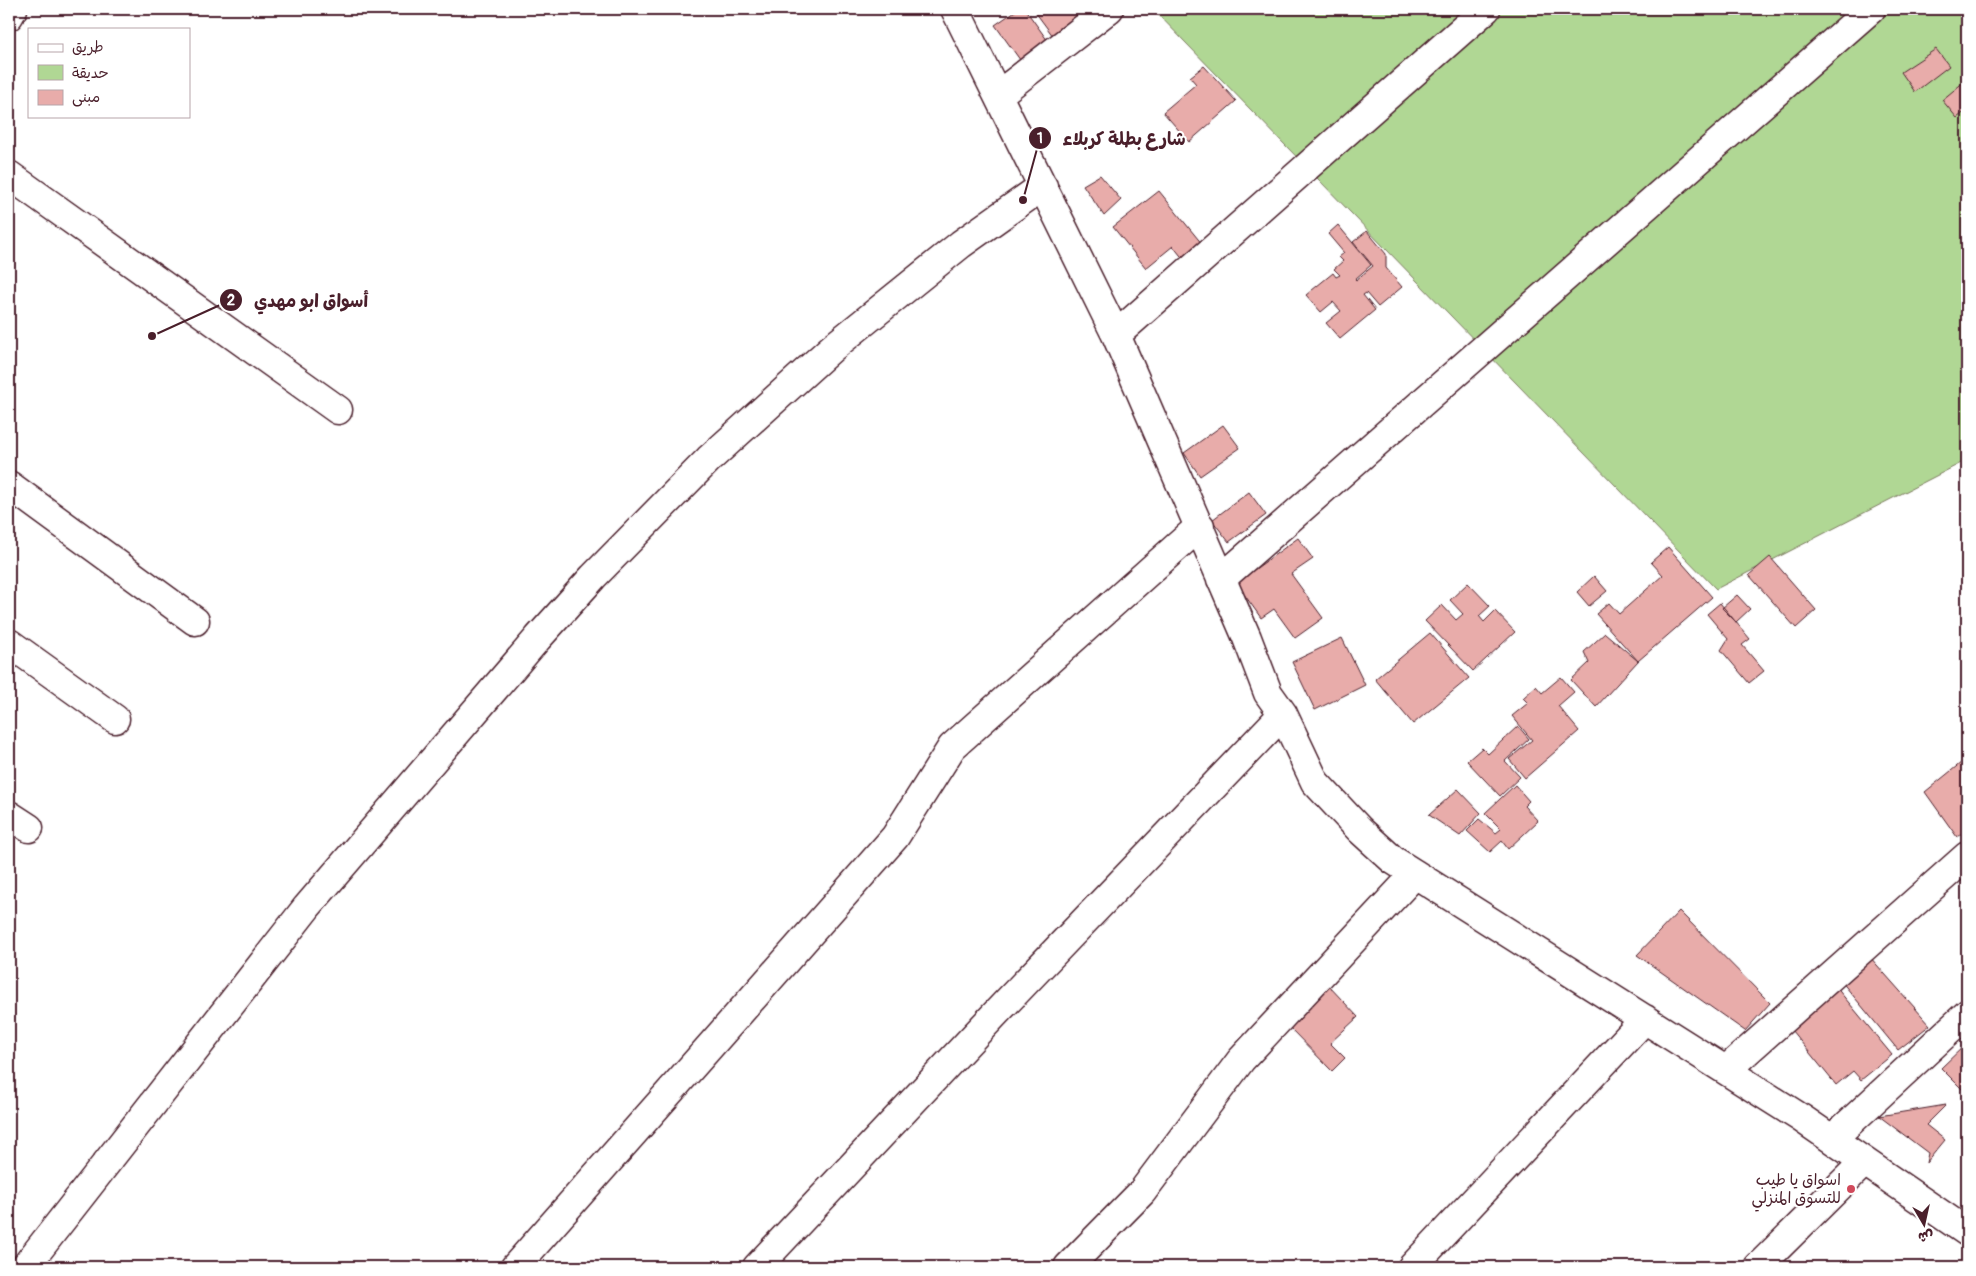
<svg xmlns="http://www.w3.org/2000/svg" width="1976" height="1276" font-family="Pangolin,'Playpen Sans Arabic',sans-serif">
<rect width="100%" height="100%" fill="#fff"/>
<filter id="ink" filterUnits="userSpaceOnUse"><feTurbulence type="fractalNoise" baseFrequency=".02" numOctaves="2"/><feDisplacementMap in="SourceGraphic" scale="10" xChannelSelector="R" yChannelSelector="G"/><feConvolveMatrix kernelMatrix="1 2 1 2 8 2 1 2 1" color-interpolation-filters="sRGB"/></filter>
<g filter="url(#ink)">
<path fill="#b0d794" stroke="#7d7b60" d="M 1153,9 L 1967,9 L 1967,460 L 1716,589 Z"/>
<path fill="#e8acaa" stroke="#4a1f2b" d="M 1018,9 L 1025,9 L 1050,44 L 1023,64 L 995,25 Z
M 1033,9 L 1092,9 L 1053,36 Z
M 1936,49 L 1949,66 L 1915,92 L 1901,72 Z
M 1204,66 L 1236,101 L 1189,142 L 1163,112 L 1196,84 L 1190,77 Z
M 1965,81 L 1967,83 L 1967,110 L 1957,118 L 1942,100 Z
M 1100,175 L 1121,200 L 1104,216 L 1083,185 Z
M 1159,191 L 1207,250 L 1188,265 L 1173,246 L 1146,268 L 1113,227 Z
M 1338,225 L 1371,265 L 1355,279 L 1356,280 L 1373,266 L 1353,242 L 1367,231 L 1386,254 L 1386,268 L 1402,287 L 1378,307 L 1366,293 L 1363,295 L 1375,310 L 1340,339 L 1326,323 L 1341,311 L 1333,302 L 1321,312 L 1306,295 L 1333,273 L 1336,277 L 1340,275 L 1334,269 L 1343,261 L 1339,257 L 1344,253 L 1328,234 Z
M 1223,425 L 1240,448 L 1200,476 L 1184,453 Z
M 1249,492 L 1266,515 L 1229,542 L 1212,520 Z
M 1298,538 L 1313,559 L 1291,574 L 1323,618 L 1295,638 L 1274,609 L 1261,618 L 1236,583 Z
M 1668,547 L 1712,597 L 1638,661 L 1596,614 L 1609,603 L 1619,614 L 1663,575 L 1651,562 Z
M 1770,557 L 1816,610 L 1796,628 L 1749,575 Z
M 1594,576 L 1607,591 L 1589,606 L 1577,592 Z
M 1468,583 L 1490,606 L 1479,616 L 1484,622 L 1495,611 L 1515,632 L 1473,671 L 1425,621 L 1442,605 L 1456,620 L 1463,614 L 1450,600 Z
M 1737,595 L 1750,609 L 1736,622 L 1722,608 Z
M 1720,603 L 1750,639 L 1742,645 L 1764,671 L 1749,683 L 1721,650 L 1728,639 L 1707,614 Z
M 1430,633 L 1469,678 L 1413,724 L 1375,679 Z
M 1605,633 L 1638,661 L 1596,707 L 1571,680 L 1589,663 L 1584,652 Z
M 1342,638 L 1365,685 L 1315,710 L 1292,662 Z
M 1561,677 L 1574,692 L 1558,706 L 1579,731 L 1525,778 L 1509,759 L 1532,740 L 1512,716 L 1528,703 L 1523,698 L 1536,686 L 1542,693 Z
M 1518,726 L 1529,739 L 1505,761 L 1520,777 L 1500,796 L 1467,761 L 1482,748 L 1488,754 Z
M 1967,758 L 1967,829 L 1957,837 L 1925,792 Z
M 1515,785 L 1529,801 L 1524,806 L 1538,821 L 1508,849 L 1502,841 L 1490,852 L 1467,831 L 1479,819 L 1496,833 L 1501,829 L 1485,813 Z
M 1458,789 L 1481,813 L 1460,836 L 1429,815 Z
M 1679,911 L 1770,1003 L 1745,1031 L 1637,955 Z
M 1869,956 L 1930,1025 L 1898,1050 L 1841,981 Z
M 1328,985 L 1358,1017 L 1330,1043 L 1345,1058 L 1332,1071 L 1287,1025 Z
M 1835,986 L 1892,1055 L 1861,1080 L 1853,1071 L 1836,1085 L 1787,1025 Z
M 1967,1043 L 1967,1094 L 1941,1068 Z
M 1946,1105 L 1926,1125 L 1945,1140 L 1926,1163 L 1928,1153 L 1879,1116 Z"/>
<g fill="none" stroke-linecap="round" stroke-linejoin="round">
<g stroke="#4a1f2b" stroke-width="31">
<path id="minor" d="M 955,9 L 1116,335 L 1247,638 L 1268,693 L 1283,714 L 1315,782 L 1360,830 L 1393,860 L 1801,1118 L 1967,1232
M 9,16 L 13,9
M 998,95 L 1109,9
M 9,175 L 338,410
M 1116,335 L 1486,9
M 9,485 L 195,621
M 1221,579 L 1871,9
M 9,643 L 115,719
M 9,815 L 29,828
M 1726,1070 L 1967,856
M 1832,1139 L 1967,1014
M 25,1267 L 307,907 L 538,638 L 593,577 L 709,459 L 832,348 L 961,244 L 1043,186
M 515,1267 L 895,837 L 952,747 L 1200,526
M 757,1267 L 996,1013 L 1283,714
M 1068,1267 L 1142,1192 L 1241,1060 L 1415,874
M 1412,1267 L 1645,1019
M 1758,1267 L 1864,1162"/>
</g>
<use href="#minor" stroke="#fff" stroke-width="28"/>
</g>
</g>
<circle fill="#d1495b" stroke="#fff" stroke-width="2" cx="1851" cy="1189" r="5"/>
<g text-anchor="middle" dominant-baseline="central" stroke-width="4" stroke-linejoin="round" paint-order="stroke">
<g font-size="16" fill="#4a1f2b" stroke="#fff" text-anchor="end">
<text x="1841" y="1180">اسواق يا طيب<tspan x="1841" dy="18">للتسوق المنزلي</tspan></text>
</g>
</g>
<path fill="none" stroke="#4a1f2b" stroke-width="2" d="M1023 200L1040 138M152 336L231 300"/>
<g fill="#4a1f2b" stroke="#fff" stroke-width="2">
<circle cx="1023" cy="200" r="5"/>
<circle cx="152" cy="336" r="5"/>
<circle cx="1040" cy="138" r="12"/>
<circle cx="231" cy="300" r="12"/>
</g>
<g font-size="15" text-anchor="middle" font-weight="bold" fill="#fff">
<text x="1040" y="143">1</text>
<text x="231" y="305">2</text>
</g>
<g font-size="18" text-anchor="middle" font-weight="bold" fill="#4a1f2b" stroke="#fff" stroke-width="4" stroke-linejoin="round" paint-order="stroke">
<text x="1124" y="145">شارع بطلة كربلاء</text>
<text x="311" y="307">أسواق ابو مهدي</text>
</g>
<rect width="1976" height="1276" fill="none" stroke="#fff" stroke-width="30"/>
<rect x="15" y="15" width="1946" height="1246" fill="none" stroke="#4a1f2b" stroke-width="2" filter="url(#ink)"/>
<rect x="28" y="28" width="162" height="90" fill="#ffffff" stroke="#b7a5aa"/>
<rect x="38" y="44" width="25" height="8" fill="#ffffff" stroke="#b7a5aa"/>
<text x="72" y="52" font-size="15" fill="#4a1f2b">طريق</text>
<rect x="38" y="65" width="25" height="15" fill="#b0d794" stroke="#b7a5aa"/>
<text x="72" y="78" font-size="15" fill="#4a1f2b">حديقة</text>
<rect x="38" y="90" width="25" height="15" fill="#e8acaa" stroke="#b7a5aa"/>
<text x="72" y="102" font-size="15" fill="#4a1f2b">مبنى</text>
<g transform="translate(1924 1224) rotate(171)" stroke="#ffffff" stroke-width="4" paint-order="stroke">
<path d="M0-4L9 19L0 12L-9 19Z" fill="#4a1f2b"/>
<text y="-8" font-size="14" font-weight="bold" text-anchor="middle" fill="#4a1f2b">ش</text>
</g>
</svg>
